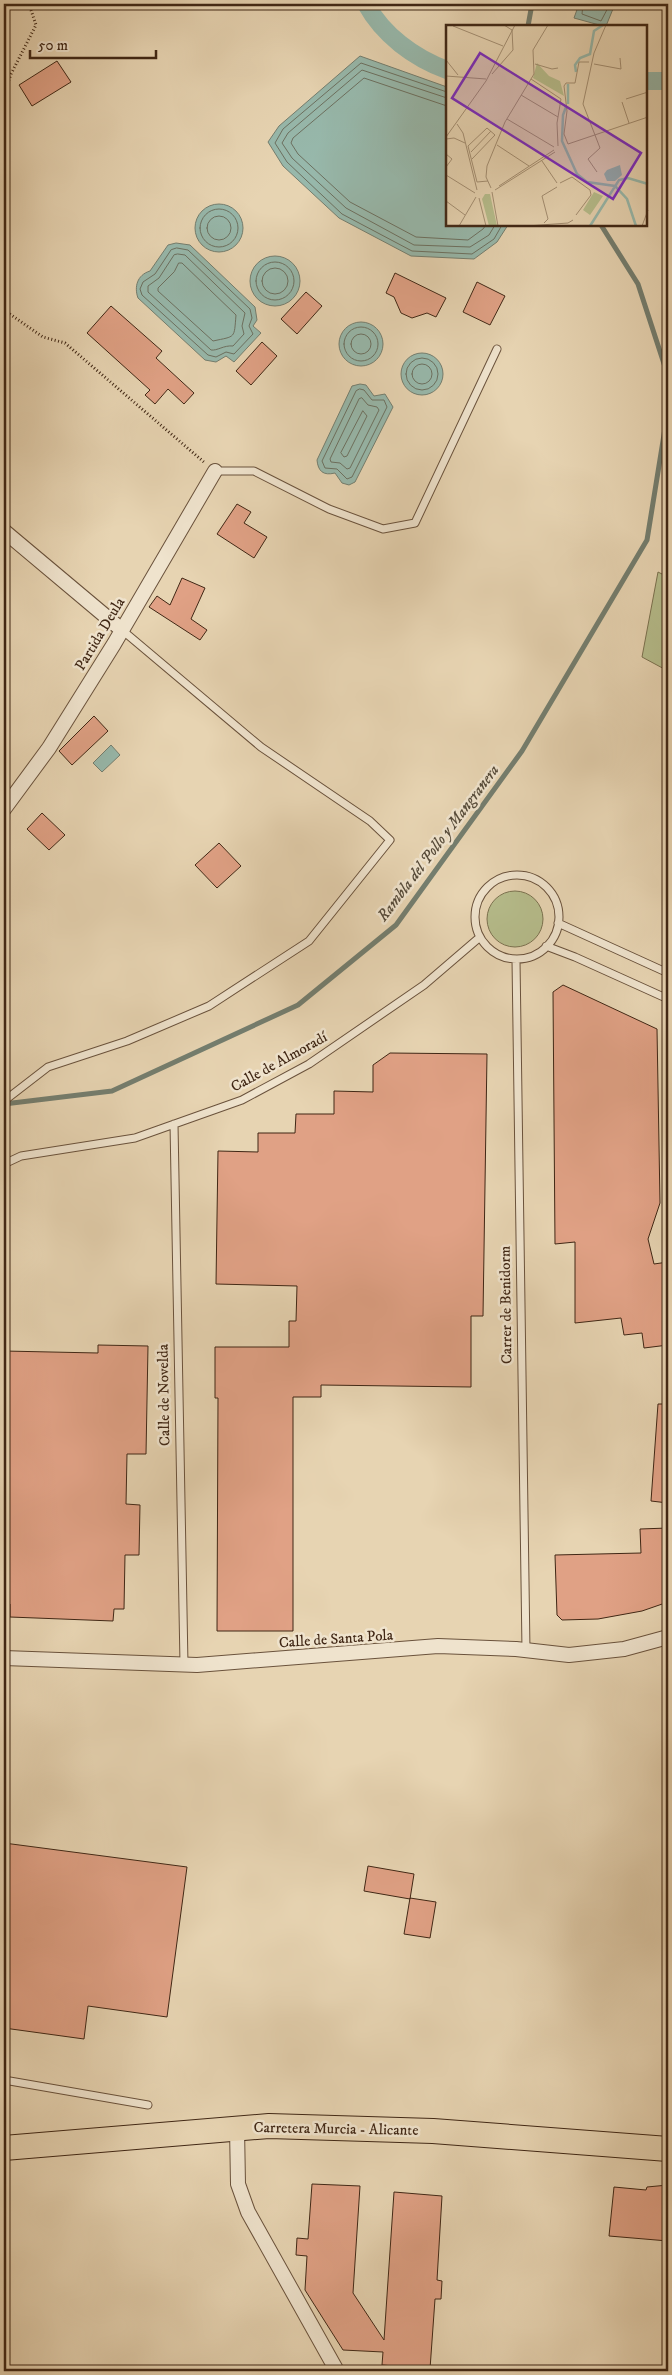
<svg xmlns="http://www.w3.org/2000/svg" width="672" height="2375" font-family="'IM FELL DW Pica',serif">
<rect width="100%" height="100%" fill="#e7d4b2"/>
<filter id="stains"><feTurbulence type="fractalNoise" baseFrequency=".004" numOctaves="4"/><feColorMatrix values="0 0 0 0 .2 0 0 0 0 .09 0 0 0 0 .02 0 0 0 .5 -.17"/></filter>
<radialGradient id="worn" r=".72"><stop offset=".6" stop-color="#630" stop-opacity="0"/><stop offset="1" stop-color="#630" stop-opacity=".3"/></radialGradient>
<path fill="#b6bd8c" stroke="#7b7250" d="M 658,572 L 668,577 L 668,671 L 642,657 Z
M487 919a28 28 0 1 1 56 0a28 28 0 1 1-56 0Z"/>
<path fill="#97b8ab" stroke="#747e6f" d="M 579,4 L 615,4 L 606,26 L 603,26 L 574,18 Z
M 360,56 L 447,87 L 447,225 L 508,225 L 497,242 L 474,259 L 411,256 L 339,218 L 283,166 L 268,142 L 279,126 Z
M195 228a24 24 0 1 1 48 0a24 24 0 1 1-48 0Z
M 176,243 L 190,245 L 255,307 L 257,320 L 253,326 L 261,333 L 234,362 L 226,356 L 216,362 L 205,360 L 138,298 C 134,287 137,275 150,271 L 168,245 Z
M250 281a25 25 0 1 1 50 0a25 25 0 1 1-50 0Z
M339 344a22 22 0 1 1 44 0a22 22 0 1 1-44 0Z
M401 374a21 21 0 1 1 42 0a21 21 0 1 1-42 0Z
M 360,384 L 366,385 L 374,396 L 385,394 L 393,407 L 355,482 L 349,485 L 342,483 L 335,473 C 323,476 318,471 317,460 L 352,386 Z
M 111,745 L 120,755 L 102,772 L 93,763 Z"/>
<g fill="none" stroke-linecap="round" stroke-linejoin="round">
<path stroke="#6c7060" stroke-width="1" d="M 583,4 L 582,14 L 601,21 L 610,4
M 447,92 L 361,63 L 283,129 L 275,143 L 287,162 L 342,214 L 412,251 L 472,254 L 494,239 L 502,225
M 447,98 L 362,70 L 288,133 L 282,143 L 292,158 L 346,208 L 414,245 L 470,247 L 489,235 L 495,225
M 447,106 L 364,78 L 293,138 L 291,143 L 298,154 L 350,202 L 416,237 L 468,240 L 483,229 L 486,225
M200 228a19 19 0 1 1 38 0a19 19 0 1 1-38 0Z
M207 228a12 12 0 1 1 24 0a12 12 0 1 1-24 0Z
M 177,248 L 188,250 L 250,309 L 252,318 L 249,326 L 253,334 L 234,354 L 226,352 L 216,357 L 208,355 L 142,295 L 140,289 L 143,282 L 155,274 L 171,250 Z
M 178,254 L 185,255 L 245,313 L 242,326 L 244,334 L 233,346 C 224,345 217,351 211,350 L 148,292 L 148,286 L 159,278 L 174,255 Z
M256 281a19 19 0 1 1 38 0a19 19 0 1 1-38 0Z
M 179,263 L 182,263 L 236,315 C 234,339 236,336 213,341 L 158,291 L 158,288 L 174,272 Z
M262 281a13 13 0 1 1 26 0a13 13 0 1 1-26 0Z
M344 344a17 17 0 1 1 34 0a17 17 0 1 1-34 0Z
M351 344a10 10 0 1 1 20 0a10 10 0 1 1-20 0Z
M406 374a16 16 0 1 1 32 0a16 16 0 1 1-32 0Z
M412 374a10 10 0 1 1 20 0a10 10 0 1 1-20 0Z
M 360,389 L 364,390 L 372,400 L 384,400 L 387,407 L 352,477 L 347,479 L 337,469 L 325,468 L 322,461 L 356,391 Z
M 362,398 L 368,405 L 377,407 L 379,410 L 350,468 L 347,469 L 340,463 L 331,462 L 330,459 L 359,399 Z
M 363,411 L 367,416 L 347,456 L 344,457 L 341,453 Z"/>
<path stroke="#747e6f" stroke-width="5" d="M 528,26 L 532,4
M 601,225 L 638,284 L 668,376
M 4,1104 L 112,1091 L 298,1005 L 396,925 L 522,751 L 647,540 L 668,410"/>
<path stroke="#97b8ab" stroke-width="18" d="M 366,4 C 383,35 414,58 447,70
M 646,81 L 668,81"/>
</g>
<path fill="#e0a185" stroke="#402715" d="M 57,61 L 71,82 L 32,106 L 19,85 Z
M 395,273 L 446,298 L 436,317 L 427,313 L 412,318 L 401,313 L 394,297 L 386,293 Z
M 477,282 L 505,296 L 490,325 L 463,312 Z
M 306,292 L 322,306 L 297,334 L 281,319 Z
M 111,306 L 162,351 L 156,358 L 194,393 L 184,404 L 168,389 L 155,404 L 145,395 L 150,390 L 87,333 Z
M 262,342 L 277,356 L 251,385 L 236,371 Z
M 237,504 L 251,512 L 244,523 L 267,537 L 254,558 L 217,534 Z
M 182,578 L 205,588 L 191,619 L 207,630 L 200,640 L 149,607 L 157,596 L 170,605 Z
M 94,716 L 108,731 L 72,765 L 59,751 Z
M 42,813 L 65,835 L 49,850 L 27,829 Z
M 219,843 L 241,866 L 217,888 L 195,865 Z
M 563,985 L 657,1029 L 660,1203 L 648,1239 L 654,1264 L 668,1262 L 668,1345 L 644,1348 L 642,1333 L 624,1335 L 621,1318 L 575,1323 L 575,1242 L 555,1244 L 553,992 Z
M 390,1053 L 487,1054 L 483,1316 L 471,1316 L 471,1387 L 321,1385 L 321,1397 L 293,1397 L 293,1631 L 217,1631 L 218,1398 L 215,1398 L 215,1347 L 289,1347 L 289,1321 L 296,1321 L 297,1286 L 216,1284 L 218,1151 L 258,1152 L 258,1133 L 295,1133 L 296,1114 L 334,1114 L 334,1091 L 373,1092 L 373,1065 Z
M 98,1345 L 148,1346 L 146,1454 L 127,1454 L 126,1504 L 140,1505 L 139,1555 L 125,1555 L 124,1609 L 114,1609 L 113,1621 L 10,1617 L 10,1604 L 4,1604 L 4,1351 L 98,1353 Z
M 658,1404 L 668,1404 L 668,1503 L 651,1501 Z
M 668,1528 L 668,1602 L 642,1611 L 598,1619 L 562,1620 L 557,1615 L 555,1555 L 641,1553 L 640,1529 Z
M 4,1843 L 187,1867 L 167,2017 L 88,2006 L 84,2039 L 4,2028 Z
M 368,1866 L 414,1874 L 410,1899 L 364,1891 Z
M 410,1898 L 436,1902 L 430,1938 L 404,1934 Z
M 312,2184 L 360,2186 L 353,2293 L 384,2340 L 394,2192 L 442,2196 L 437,2280 L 442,2281 L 441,2299 L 435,2299 L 430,2369 L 382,2365 L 383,2352 L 343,2350 L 305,2290 L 307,2256 L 296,2255 L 297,2238 L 308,2239 Z
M 668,2185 L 668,2241 L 609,2236 L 614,2187 L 646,2190 L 647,2187 Z"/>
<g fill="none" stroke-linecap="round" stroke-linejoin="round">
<g stroke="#6a523c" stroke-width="9">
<path id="service" d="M 215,471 L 254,471 L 329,509 L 383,529 L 415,523 L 497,349
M475 917a42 42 0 1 1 84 0a42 42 0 1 1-84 0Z
M 558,923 L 668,973
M 546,946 L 575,957 L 668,999
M 516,960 L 526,1650
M 4,1101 L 48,1067 L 127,1041 L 209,1006 L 309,941 L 390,840 L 370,821 L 261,747 L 122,630
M 174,1124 L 184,1664
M 4,1164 L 21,1156 L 135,1138 L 242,1100 L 309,1064 L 424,985 L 480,937
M 4,2080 L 148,2105"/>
</g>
<g stroke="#6a523c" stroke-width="16">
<path id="minor" d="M 4,531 L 122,630
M 4,809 L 49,748 L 114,644 L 215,471
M 4,1658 L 197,1665 L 438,1646 L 516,1649 L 569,1655 L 624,1649 L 668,1637
M 237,2128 L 238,2184 L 248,2212 L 337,2371"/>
</g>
<g stroke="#402715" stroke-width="26">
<path id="trunk" d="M 4,2148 L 269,2126 L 433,2131 L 668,2149"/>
</g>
<path stroke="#402715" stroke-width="3" stroke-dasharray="1 2.5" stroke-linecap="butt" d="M 4,94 L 11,74 L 36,25 L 29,4
M 4,310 L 43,337 L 65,343 L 205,463"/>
<use href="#service" stroke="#efe3cd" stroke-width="7"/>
<use href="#minor" stroke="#efe3cd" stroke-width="14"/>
<use href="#trunk" stroke="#e7d4b2" stroke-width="24"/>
</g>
<g text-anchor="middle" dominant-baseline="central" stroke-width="5" stroke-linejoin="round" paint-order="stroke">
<g font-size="15" fill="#402715" stroke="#efe3cd">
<text transform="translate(100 634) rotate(-59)">Partida Deula</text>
<text transform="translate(279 1062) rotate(-29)">Calle de Almoradí</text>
<text transform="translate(506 1305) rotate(-91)">Carrer de Benidorm</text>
<text transform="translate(164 1395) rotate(-91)">Calle de Novelda</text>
<text transform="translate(336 1639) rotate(-4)">Calle de Santa Pola</text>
<text transform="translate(336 2129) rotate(1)">Carretera Murcia - Alicante</text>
</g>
<g font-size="16" font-style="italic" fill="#564b3a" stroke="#efe3cd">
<text transform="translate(438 843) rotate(-53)">Rambla del Pollo y Mangranera</text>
</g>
</g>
<g transform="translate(446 25)">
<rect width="201" height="201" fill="#e7d4b2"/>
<path d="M 91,38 L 103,51 L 114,56 L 118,71 L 87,53 ZM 148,167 L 157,171 L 144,190 L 137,185 ZM 39,169 L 44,169 L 51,201 L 43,201 L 36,174 Z" fill="#b6bd8c"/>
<path d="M 174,140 L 176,150 L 169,156 L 161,156 L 158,149 L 161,145 Z" fill="#97b8ab"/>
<path fill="none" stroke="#97b8ab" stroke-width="2.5" d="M 130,47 L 129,40 L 134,33 L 144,29 L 148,6 L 157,0M 122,79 L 122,59M 120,82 L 117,90 L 116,116 L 131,149 L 141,157 L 169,161 L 181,174 L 190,201M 144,201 L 173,155 L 182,153 L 202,159"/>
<path fill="none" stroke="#a48f73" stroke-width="1" d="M 7,1 L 57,21M 0,35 L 12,50M 143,37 L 133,37 L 129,58 L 120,58 L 118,61 L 121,86 L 118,109 L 122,119 L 202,92M 89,39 L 106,44 L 112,43M 148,39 L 175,44 L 174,33M 46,49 L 67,25 L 66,5 L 58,0M 0,51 L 40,54M 85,54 L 115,74 L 111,98 L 112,121M 75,70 L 112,92M 180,74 L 202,67M 176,77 L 183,98M 61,94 L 108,122M 11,99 L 17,108 L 31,165M 0,112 L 40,56 L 69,0M 0,114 L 8,113 L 19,118M 51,120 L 83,141M 25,127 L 45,106M 0,129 L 6,134 L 0,142M 26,134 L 49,110 L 41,103 L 22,121 L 31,157 L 42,156M 96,136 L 111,158M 151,147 L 142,134 L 154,123 L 137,79 L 148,28 L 160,0M 0,150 L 29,168M 114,158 L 126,152 L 144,165 L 145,170 L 130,190M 53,161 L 108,125M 45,163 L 40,152 L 41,141 L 59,97 L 88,49 L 87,25 L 102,0M 49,165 L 109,127M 46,167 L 52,201M 33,173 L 40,201M 0,176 L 19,190M 98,198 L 102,194 L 96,171 L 111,162M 13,201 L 30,172M 81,201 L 122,198 L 127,195M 196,201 L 202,185"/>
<path fill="#7b2cbf" fill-opacity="0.15" stroke="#7b2cbf" stroke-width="2.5" d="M 34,28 L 195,128 L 167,174 L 6,73 Z"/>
<rect width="201" height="201" fill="none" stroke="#402715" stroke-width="2.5"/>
</g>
<rect width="672" height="2375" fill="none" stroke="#e7d4b2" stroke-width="20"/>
<rect x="5" y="5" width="662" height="2365" fill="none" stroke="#402715" stroke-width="2.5"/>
<rect x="10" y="10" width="652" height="2355" fill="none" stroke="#402715"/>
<path d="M30 50v8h126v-8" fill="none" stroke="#402715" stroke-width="2.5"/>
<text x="38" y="50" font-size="15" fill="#402715" stroke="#efe3cd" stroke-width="4" paint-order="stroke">50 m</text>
<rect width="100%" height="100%" filter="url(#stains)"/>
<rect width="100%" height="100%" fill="url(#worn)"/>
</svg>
